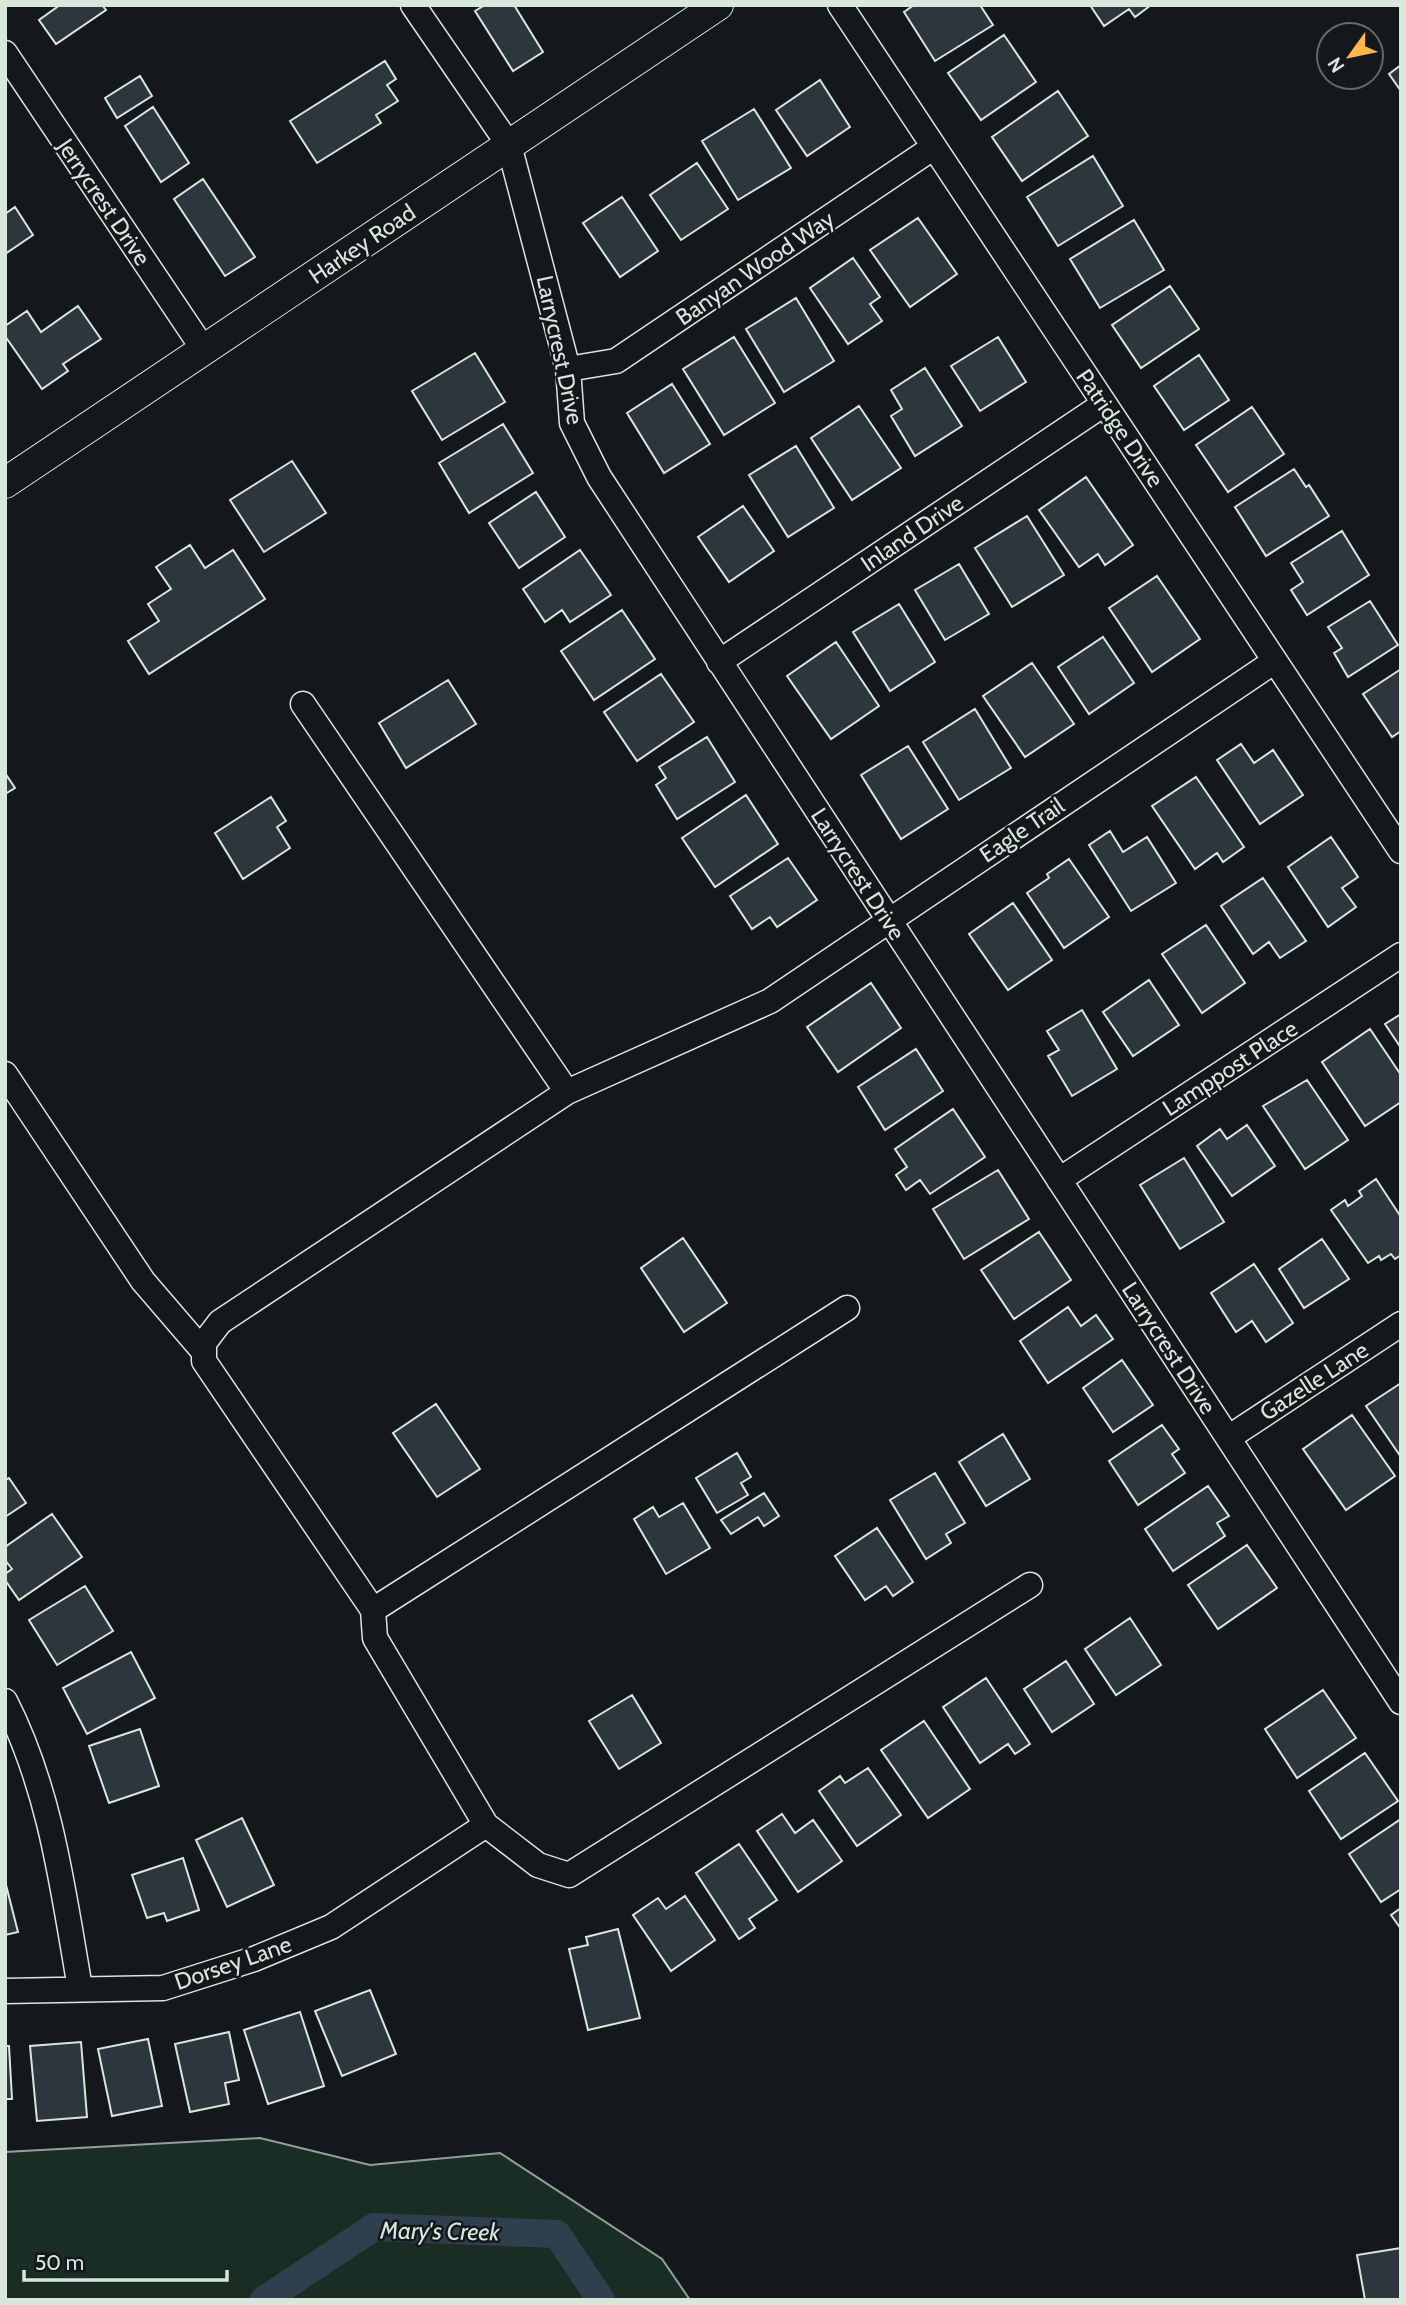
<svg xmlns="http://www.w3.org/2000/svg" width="1406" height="2305" font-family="Cabin,sans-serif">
<rect width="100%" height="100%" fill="#14181c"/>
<path fill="#1a2d24" stroke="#939e99" stroke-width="2" d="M 260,2138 L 370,2165 L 500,2153 L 662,2259 L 690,2300 L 5,2300 L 5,2152 Z"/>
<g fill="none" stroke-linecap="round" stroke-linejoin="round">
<path stroke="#2f3f4d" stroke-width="28" d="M 264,2300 L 374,2227 L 557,2234 L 601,2300"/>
</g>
<path fill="#2c363c" stroke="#d8e6dc" stroke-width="2" d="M 60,5 L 102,5 L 106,10 L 56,44 L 39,20 Z
M 485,5 L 514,5 L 543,52 L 513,71 L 475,11 Z
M 914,5 L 980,5 L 993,25 L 935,61 L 904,12 Z
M 1090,5 L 1151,5 L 1135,17 L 1129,9 L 1104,26 Z
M 1004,35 L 1036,82 L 981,120 L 948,73 Z
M 385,61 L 396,79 L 387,85 L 398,101 L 376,115 L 381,123 L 317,163 L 290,121 Z
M 1401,65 L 1401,91 L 1389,74 Z
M 140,76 L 152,96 L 117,118 L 105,98 Z
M 820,80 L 850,127 L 807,156 L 776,110 Z
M 1058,91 L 1088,136 L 1022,181 L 992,137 Z
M 153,107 L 189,163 L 161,182 L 125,126 Z
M 754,109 L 791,168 L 738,200 L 702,141 Z
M 1093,156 L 1123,206 L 1058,246 L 1027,197 Z
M 697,163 L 728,209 L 681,240 L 650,195 Z
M 203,179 L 255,257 L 225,276 L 174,199 Z
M 622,197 L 658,251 L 620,277 L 583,223 Z
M 15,207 L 33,235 L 5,254 L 5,214 Z
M 918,218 L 957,274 L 910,307 L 870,250 Z
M 1134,220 L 1164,270 L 1100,308 L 1070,259 Z
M 853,258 L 880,297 L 870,304 L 882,321 L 848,344 L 810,288 Z
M 1170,286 L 1199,329 L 1141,368 L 1112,325 Z
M 796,298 L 834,361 L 784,392 L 746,329 Z
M 78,306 L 101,339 L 63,364 L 68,371 L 42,389 L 5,336 L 5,326 L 27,311 L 41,332 Z
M 734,337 L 775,403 L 724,435 L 683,369 Z
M 998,337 L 1026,382 L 980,411 L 951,366 Z
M 475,353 L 505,402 L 442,440 L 412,391 Z
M 1199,355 L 1229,400 L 1184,430 L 1154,386 Z
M 925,368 L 962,426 L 915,456 L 891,416 L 902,409 L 891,390 Z
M 672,384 L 710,444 L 664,473 L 627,413 Z
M 859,406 L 901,468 L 852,500 L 811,438 Z
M 1252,407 L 1284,454 L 1228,492 L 1196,445 Z
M 503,424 L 533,473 L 469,513 L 439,463 Z
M 796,446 L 834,508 L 788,537 L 749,475 Z
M 292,461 L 326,513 L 264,552 L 230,500 Z
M 1294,469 L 1306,487 L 1309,485 L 1329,516 L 1266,556 L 1235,507 Z
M 1086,477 L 1133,545 L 1105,565 L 1098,554 L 1079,567 L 1039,510 Z
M 536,492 L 565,537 L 519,568 L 489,523 Z
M 743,506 L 774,551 L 729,582 L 698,537 Z
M 1027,516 L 1064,575 L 1012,607 L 975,548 Z
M 1342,531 L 1369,575 L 1307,615 L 1291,590 L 1303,582 L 1291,563 Z
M 190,545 L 205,568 L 233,550 L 265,599 L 149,674 L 128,641 L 159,621 L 148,604 L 171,589 L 156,567 Z
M 580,550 L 611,595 L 570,622 L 562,610 L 545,622 L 523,589 Z
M 959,564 L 989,614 L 945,640 L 915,590 Z
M 1157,576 L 1200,639 L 1152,672 L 1109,608 Z
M 1370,601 L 1398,645 L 1348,677 L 1334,653 L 1342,648 L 1328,627 Z
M 899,604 L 935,662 L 890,691 L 853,632 Z
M 622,610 L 655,659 L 594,700 L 561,651 Z
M 1103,637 L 1134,683 L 1089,714 L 1058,667 Z
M 836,642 L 879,706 L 831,739 L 787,676 Z
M 1032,663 L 1074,724 L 1025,757 L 983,696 Z
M 1401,669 L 1401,731 L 1392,737 L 1363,694 Z
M 661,674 L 694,722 L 637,761 L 604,712 Z
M 448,680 L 476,724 L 406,768 L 379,723 Z
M 975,709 L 1011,768 L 959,800 L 923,742 Z
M 707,737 L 735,782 L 677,819 L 656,785 L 666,778 L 659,767 Z
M 1241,744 L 1254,763 L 1273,750 L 1303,795 L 1260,824 L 1217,760 Z
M 908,746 L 948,809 L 901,839 L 861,775 Z
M 5,773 L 15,788 L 5,794 Z
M 1196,777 L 1244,847 L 1223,862 L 1217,853 L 1195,869 L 1152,806 Z
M 746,795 L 778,844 L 715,887 L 682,838 Z
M 271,797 L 286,821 L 277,827 L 290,848 L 243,879 L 215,833 Z
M 1110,831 L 1123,852 L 1147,837 L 1176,883 L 1131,911 L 1089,845 Z
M 1331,837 L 1358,877 L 1342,888 L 1356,907 L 1328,927 L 1288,867 Z
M 788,858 L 817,900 L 777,927 L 770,917 L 752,929 L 730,896 Z
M 1069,859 L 1109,917 L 1064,948 L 1027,893 L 1049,878 L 1047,874 Z
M 1263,878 L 1306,941 L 1280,958 L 1269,942 L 1253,954 L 1221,906 Z
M 1013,903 L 1052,960 L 1008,990 L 969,934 Z
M 1206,925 L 1245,983 L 1202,1013 L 1162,954 Z
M 1149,980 L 1179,1025 L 1133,1056 L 1103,1012 Z
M 871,983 L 901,1028 L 838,1072 L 807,1027 Z
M 1082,1010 L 1117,1069 L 1072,1096 L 1048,1056 L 1059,1050 L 1047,1031 Z
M 1401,1014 L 1401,1048 L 1385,1024 Z
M 1370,1029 L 1401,1075 L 1401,1102 L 1365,1126 L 1322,1062 Z
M 916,1049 L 943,1091 L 885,1130 L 858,1087 Z
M 1307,1080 L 1348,1140 L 1305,1169 L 1263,1106 Z
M 953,1109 L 985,1157 L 930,1194 L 920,1180 L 906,1190 L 896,1175 L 907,1167 L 895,1149 Z
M 1247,1125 L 1275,1166 L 1232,1196 L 1197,1146 L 1220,1129 L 1227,1139 Z
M 1184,1158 L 1224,1222 L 1180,1249 L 1140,1185 Z
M 998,1170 L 1029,1219 L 964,1259 L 933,1209 Z
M 1376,1179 L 1401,1217 L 1401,1255 L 1395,1259 L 1391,1254 L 1381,1260 L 1379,1256 L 1368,1263 L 1331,1210 L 1345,1200 L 1348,1206 L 1362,1196 L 1359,1191 Z
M 1039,1232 L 1071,1280 L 1014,1319 L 981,1270 Z
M 683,1238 L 727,1303 L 684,1332 L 641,1268 Z
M 1322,1239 L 1349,1279 L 1304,1308 L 1279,1269 Z
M 1254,1264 L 1293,1323 L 1266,1342 L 1252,1321 L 1236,1332 L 1211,1293 Z
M 1068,1307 L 1081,1326 L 1096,1315 L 1113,1339 L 1048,1383 L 1020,1341 Z
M 1122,1360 L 1153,1405 L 1113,1432 L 1083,1388 Z
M 1401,1383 L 1401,1457 L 1366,1406 Z
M 436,1404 L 480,1469 L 437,1497 L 393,1433 Z
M 1352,1415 L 1395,1476 L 1346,1510 L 1303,1449 Z
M 1162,1425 L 1179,1449 L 1172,1454 L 1185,1473 L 1138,1505 L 1109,1461 Z
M 1003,1434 L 1030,1479 L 986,1506 L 959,1462 Z
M 737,1453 L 751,1477 L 741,1483 L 748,1495 L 717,1513 L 696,1478 Z
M 935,1473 L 965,1523 L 946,1534 L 951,1543 L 926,1559 L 890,1500 Z
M 9,1478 L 26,1503 L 5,1517 L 5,1480 Z
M 1208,1486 L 1229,1516 L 1217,1523 L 1225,1536 L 1173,1571 L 1145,1529 Z
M 764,1493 L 779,1516 L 764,1526 L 758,1517 L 731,1534 L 721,1520 Z
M 683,1503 L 710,1548 L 666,1574 L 634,1519 L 653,1507 L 659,1517 Z
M 52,1514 L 82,1557 L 19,1600 L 5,1580 L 5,1574 L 12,1569 L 5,1560 L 5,1547 Z
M 877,1528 L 913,1582 L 893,1596 L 886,1586 L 865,1600 L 835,1556 Z
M 1247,1545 L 1277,1588 L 1218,1629 L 1188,1585 Z
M 85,1586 L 113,1631 L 57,1665 L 29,1620 Z
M 1130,1618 L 1161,1665 L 1116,1695 L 1085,1649 Z
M 131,1652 L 155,1698 L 87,1734 L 63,1688 Z
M 1066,1661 L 1094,1704 L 1052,1732 L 1024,1689 Z
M 986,1678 L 1030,1744 L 1015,1754 L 1008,1744 L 980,1763 L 943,1707 Z
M 1323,1690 L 1356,1738 L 1297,1778 L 1265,1729 Z
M 632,1695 L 661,1743 L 619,1769 L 589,1721 Z
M 924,1721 L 970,1789 L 928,1818 L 881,1750 Z
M 140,1729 L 159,1786 L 109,1803 L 89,1746 Z
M 1365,1753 L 1398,1801 L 1341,1839 L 1309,1791 Z
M 868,1768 L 901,1815 L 857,1846 L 819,1791 L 840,1776 L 845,1783 Z
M 782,1814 L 795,1833 L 813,1820 L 842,1861 L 798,1892 L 757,1831 Z
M 242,1818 L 274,1885 L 227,1907 L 196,1840 Z
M 1401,1819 L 1401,1889 L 1381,1902 L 1349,1854 Z
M 739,1844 L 777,1900 L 749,1919 L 755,1928 L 739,1939 L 696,1873 Z
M 183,1858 L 199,1910 L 167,1921 L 164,1913 L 147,1918 L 132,1875 Z
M 5,1881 L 18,1932 L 5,1935 Z
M 685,1896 L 715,1940 L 671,1971 L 633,1915 L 658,1898 L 666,1909 Z
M 1401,1908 L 1401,1929 L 1391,1915 Z
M 618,1929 L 640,2018 L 588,2030 L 569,1949 L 588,1945 L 586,1937 Z
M 370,1990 L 396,2054 L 342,2076 L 315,2011 Z
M 300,2012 L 324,2086 L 268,2104 L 244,2030 Z
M 229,2032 L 239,2080 L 225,2083 L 229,2104 L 190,2112 L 175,2044 Z
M 148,2039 L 162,2106 L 112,2116 L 98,2049 Z
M 81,2042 L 87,2117 L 37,2121 L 30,2046 Z
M 5,2046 L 9,2046 L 12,2099 L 5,2099 Z
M 1401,2248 L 1401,2300 L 1365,2300 L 1357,2255 Z"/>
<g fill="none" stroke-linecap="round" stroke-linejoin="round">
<g stroke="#d8e6dc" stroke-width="27">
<path id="minor" d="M 413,5 L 509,145 L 568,369 L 572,423 L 599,477 L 1401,1702
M 840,5 L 1401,851
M 5,53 L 204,350
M 568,369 L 616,361 L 934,147
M 719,662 L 1104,404
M 303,704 L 567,1092
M 5,1074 L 143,1281 L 204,1352
M 1059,1180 L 1401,955
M 1228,1438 L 1401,1324
M 373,1610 L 204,1361 L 204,1343 L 220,1322 L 567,1092 L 770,1001 L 1275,661
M 5,1701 C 51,1791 63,1890 80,1988
M 486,1825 L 375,1638 L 373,1610 L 847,1308
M 5,1991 L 163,1988 L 254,1959 L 331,1927 L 486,1825 L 538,1865 L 569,1875 L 1030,1585"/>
</g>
<g stroke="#d8e6dc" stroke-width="32">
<path id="tertiary" d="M 5,483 L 718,5"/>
</g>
<use href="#minor" stroke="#14181c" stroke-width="24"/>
<use href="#tertiary" stroke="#14181c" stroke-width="30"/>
</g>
<g text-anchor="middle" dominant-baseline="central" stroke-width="5" stroke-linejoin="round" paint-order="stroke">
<g font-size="23" fill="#d8e6dc" stroke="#14181c">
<text transform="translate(104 202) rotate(56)">Jerrycrest Drive</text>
<text transform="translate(362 244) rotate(-34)">Harkey Road</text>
<text transform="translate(755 268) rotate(-34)">Banyan Wood Way</text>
<text transform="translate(560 350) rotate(78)">Larrycrest Drive</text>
<text transform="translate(1120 428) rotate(56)">Patridge Drive</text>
<text transform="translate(912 533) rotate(-34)">Inland Drive</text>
<text transform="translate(1022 830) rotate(-34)">Eagle Trail</text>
<text transform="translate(858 874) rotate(57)">Larrycrest Drive</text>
<text transform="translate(1230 1068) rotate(-33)">Lamppost Place</text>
<text transform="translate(1169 1348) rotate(57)">Larrycrest Drive</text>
<text transform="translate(1314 1381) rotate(-33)">Gazelle Lane</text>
<text transform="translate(233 1963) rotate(-19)">Dorsey Lane</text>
</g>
<g font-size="24" font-style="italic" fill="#d8e6dc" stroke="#14181c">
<text transform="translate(440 2231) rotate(1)">Mary's Creek</text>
</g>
</g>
<rect width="1406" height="2305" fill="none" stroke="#d8e6dc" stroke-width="14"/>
<g transform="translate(1350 56) rotate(237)"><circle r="33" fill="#14181c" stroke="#626a69" stroke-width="2"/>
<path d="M0-5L12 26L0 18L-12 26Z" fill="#ffb74d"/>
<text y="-10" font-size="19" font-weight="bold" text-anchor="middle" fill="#d8e6dc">N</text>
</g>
<path d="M24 2270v10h203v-10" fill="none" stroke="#d8e6dc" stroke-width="3.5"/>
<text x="35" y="2270" font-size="21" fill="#d8e6dc" stroke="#14181c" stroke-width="5" paint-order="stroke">50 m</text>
</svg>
